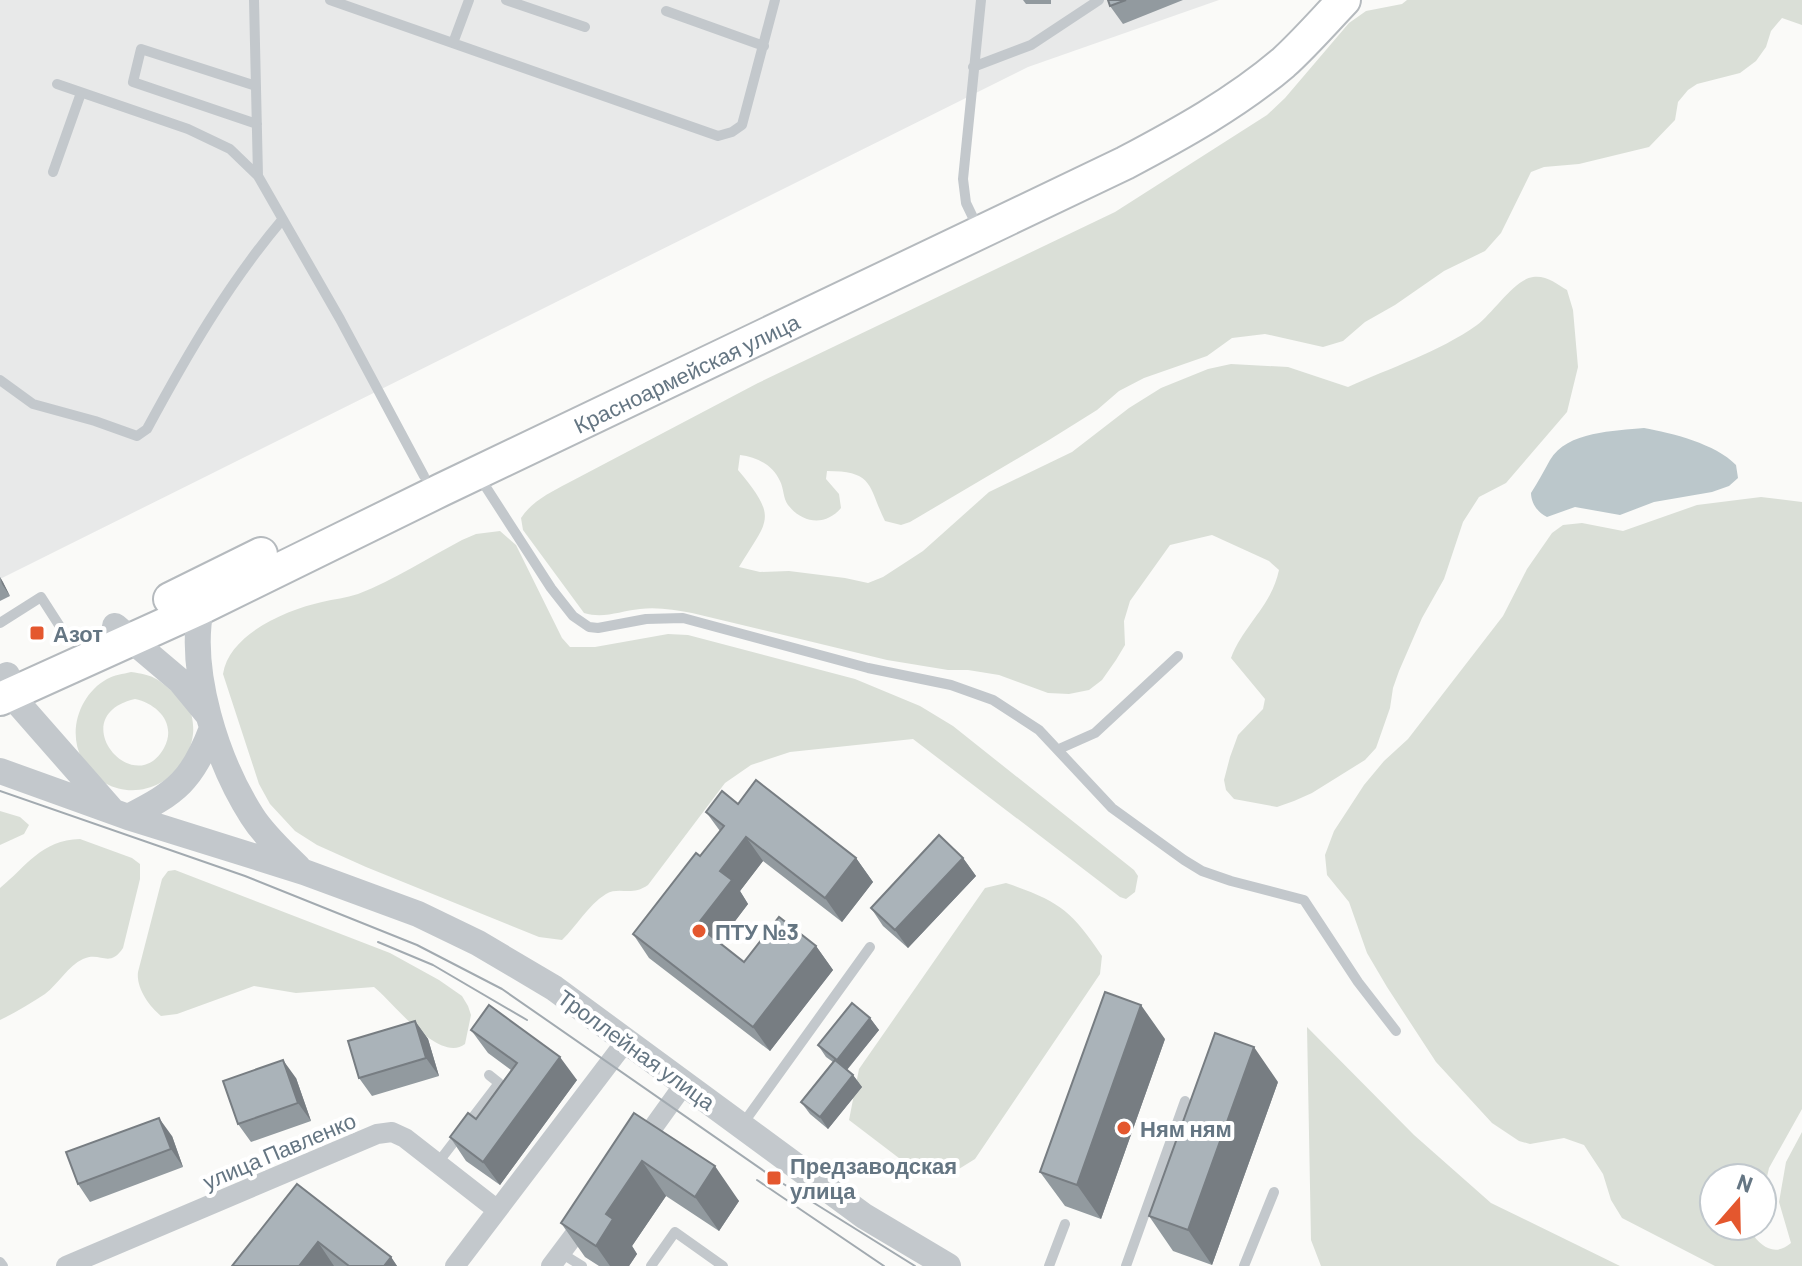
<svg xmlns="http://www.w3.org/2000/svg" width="1802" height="1266" font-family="Barlow,sans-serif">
<rect width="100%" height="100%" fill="#fafaf8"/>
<path fill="#e8e9e9" d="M 0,0 L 1219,0 L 1028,67 L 0,579 Z"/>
<path fill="#dadfd7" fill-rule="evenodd" d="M 1407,0 L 1802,0 L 1802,25 L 1782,18 L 1771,31 L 1766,47 L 1756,61 L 1740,73 L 1697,84 L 1688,90 L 1678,102 L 1675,120 L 1649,147 L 1579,164 L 1544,167 L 1531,172 L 1501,233 L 1485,251 L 1444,271 L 1395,305 L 1365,322 L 1343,341 L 1323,347 L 1265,334 L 1232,338 L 1207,356 L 1144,378 L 1119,391 L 1097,410 L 1049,440 L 910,522 L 901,525 L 885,521 C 868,487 875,471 827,471 L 826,479 L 839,494 L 841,508 C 826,526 803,524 788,505 C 783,498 784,489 780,481 C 773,465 757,457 740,455 L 738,470 C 779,519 768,519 739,567 L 760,572 L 789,571 L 845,578 L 868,583 L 883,577 L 923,551 L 989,492 L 1072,452 L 1129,408 L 1161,388 L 1208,369 L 1231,364 L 1288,367 L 1348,387 C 1390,368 1439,352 1477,325 C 1493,313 1515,279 1533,277 C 1546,275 1557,284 1567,290 L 1573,310 L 1578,367 L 1567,412 L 1506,483 L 1479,497 L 1463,522 L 1444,579 L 1422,618 L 1399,671 L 1393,688 L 1390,708 L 1376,748 L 1365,760 L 1312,793 L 1294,801 L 1277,807 L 1234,799 L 1226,790 L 1224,780 L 1230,757 L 1238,735 L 1263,709 L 1265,699 L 1231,658 C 1244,624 1271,607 1279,570 L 1269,561 L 1212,535 L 1170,545 L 1130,601 L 1124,621 L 1125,645 L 1116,660 L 1102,680 L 1089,690 L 1069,694 L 1048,693 L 999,675 L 968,670 L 948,670 L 887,660 L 692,613 C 675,610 658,607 640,609 C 620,611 604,619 584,613 L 523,530 L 521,518 C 532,501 551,492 568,483 L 758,383 L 1115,212 L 1267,115 L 1285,98 L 1349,23 L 1366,11 L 1402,4 Z
M 1761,497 L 1802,502 L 1802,1109 L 1769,1168 L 1762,1199 L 1762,1178 L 1714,1178 L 1714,1226 L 1752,1226 L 1751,1232 C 1761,1247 1775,1257 1791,1243 L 1779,1202 L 1786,1162 L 1802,1132 L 1802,1266 L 1715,1266 L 1622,1218 L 1611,1200 L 1603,1174 L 1584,1145 L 1564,1138 L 1530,1144 L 1519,1141 L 1492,1123 L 1436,1062 L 1387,987 L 1367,953 L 1349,902 L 1327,875 L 1325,855 L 1334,831 L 1364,785 L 1384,761 L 1408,739 L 1503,616 L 1527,569 L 1552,533 L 1563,525 L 1582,523 L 1623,531 L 1697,505 Z
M 500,531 L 516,545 L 562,638 L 570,647 L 595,647 L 668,634 L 688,635 L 855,679 L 920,706 L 953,726 L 1134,870 L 1138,876 L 1135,892 L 1126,899 L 1120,897 L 913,739 L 790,752 L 751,765 L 725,783 L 648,885 C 631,897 620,886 606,894 C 587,906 577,926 562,940 L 539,937 L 366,867 L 317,845 L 295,831 L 270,804 L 259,784 L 223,674 C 229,634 286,610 322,602 C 334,599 346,598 358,594 C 394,580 428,558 462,540 L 476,534 Z
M 131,672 C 153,675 157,678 173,692 C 177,696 184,700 187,704 C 192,711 194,726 193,734 C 186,792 112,813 82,759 C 67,731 80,694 107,679 C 114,675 123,674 131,672 ZM 135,699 C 158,704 177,724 164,748 C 134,802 62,716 135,699 Z
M 0,811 L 20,817 L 29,825 L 24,834 L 0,845 Z
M 80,839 L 132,858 L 140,864 L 140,879 L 123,948 C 109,969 101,951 83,959 C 68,966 58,984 45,994 C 31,1003 15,1013 0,1020 L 0,888 C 27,866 41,840 80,839 Z
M 175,870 L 390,953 L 439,980 L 462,996 L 468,1006 L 471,1015 L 465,1044 C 439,1064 393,1002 374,987 L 296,993 L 254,986 L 177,1014 L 161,1016 C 149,1006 136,988 138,972 L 162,879 L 168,871 Z
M 1006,883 C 1059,901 1071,910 1102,956 L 1100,974 L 975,1159 L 946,1177 L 912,1168 L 849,1120 L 859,1069 L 985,888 Z
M 1307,1027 L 1414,1135 L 1491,1203 L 1620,1266 L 1321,1266 L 1311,1240 Z"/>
<path fill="#bbc7cb" d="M 1644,428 C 1672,433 1716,444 1736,465 L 1738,478 L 1729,486 L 1712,492 L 1654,502 L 1620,515 L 1575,507 L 1547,517 C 1538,513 1531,503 1531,493 C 1538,482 1544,471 1550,460 C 1567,431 1615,431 1644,428 Z"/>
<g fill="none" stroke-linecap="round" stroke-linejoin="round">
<g stroke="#b5babe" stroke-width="36">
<g id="primary">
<path d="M 170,599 L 261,554"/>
<path id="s1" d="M 0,699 L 201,608 L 441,490 L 1125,163 C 1180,134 1236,103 1283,63 C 1304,44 1324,21 1344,0"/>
</g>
</g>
<path stroke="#c3c8cc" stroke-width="10" d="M 254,0 L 258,176
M 330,0 L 718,136 L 732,132 L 742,125 L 775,0
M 506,0 L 585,27
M 666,11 L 764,46
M 453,43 L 469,0
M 973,67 L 1031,45 L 1099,0
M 57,84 L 188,129 L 230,149 L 258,176 L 340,319 L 424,476
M 256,86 L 141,49 L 133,82 L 257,124
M 53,172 L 81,93
M 979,230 L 966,203 L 963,179 L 981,0
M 0,380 L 33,404 L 95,421 L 137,436 L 147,429 C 187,355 228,284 282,220
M 480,478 L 551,588 L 573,616 L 589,627 L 598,628 L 646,619 L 683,618 L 868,668 L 951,685 L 993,700 L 1039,730 L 1112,808 L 1184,860 L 1202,871 L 1231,881 L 1304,900 L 1358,982 L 1396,1031
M 0,623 L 41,597 L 59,625
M 1059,749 L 1095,733 L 1178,656
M 742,1125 L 870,947
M 437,1164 L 499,1083 L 489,1075
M 561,1253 L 582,1266
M 0,1262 L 3,1266
M 651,1266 L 675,1232 L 723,1266
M 1049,1266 L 1065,1224
M 1126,1266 L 1185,1101
M 1244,1266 L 1274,1192"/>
<path stroke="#c3c8cc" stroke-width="20" d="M 639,1147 L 685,1083
M 66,1266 L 377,1134 L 392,1132 L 405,1138 L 496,1209
M 455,1266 L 626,1041
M 551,1266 L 587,1218"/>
<path stroke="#c3c8cc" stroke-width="26" d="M 201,608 C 188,672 217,761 252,816 C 264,835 282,851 298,867
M 115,626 L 180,681 L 208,715
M 7,675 L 10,694 L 111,809
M 0,771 L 128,817 L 304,872 L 418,914 L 478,943 L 554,988 L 864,1216 L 948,1266
M 128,817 C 177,792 192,781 212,728"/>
<use href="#primary" stroke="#fff" stroke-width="32"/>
<path stroke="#a2aab0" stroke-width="2" d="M 0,791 L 245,876 L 417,945 L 502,989 L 774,1178 L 915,1266
M 378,942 L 433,965 L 527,1020
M 757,1180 L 884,1266"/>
</g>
<path fill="#929a9f" d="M 1023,0 L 1051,0 L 1051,4 L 1026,4 Z
M 1108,0 L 1183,0 L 1123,24 L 1110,6 Z
M 0,577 L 10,596 L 0,601 Z
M 738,804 L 856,858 L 873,882 L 842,922 L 763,861 L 740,891 L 748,904 L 719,942 L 744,962 L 816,946 L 833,970 L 770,1051 L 649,958 L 633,934 L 700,856 L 720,831 L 706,812 Z
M 963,858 L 976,876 L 908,948 L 883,926 L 871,908 Z
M 870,1018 L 879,1030 L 847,1070 L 853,1075 L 862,1087 L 828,1129 L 810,1114 L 801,1102 L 833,1062 L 826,1057 L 818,1045 Z
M 415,1021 L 428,1039 L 439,1076 L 372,1096 L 359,1078 Z
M 471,1030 L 577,1080 L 500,1185 L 466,1161 L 450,1137 L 476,1119 L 511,1070 L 488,1053 Z
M 1165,1039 L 1101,1219 L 1065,1206 L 1040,1172 Z
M 296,1078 L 311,1121 L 251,1142 L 238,1124 Z
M 1278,1082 L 1212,1265 L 1173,1251 L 1149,1216 Z
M 634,1113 L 739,1201 L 719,1231 L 666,1196 L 632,1246 L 637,1254 L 629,1266 L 599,1266 L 585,1257 L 561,1223 Z
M 172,1136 L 183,1167 L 90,1202 L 78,1184 Z
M 297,1184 L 391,1257 L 397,1266 L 232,1266 Z"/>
<path fill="#777d82" d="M 0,577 L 3,582 L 10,596 L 2,584 Z
M 746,837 L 763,861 L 740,891 L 748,904 L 714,949 L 697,925 L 720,871 Z
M 856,858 L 873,882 L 842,922 L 825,898 Z
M 963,858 L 976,876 L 908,948 L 895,930 Z
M 816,946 L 833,970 L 770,1051 L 753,1027 Z
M 1141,1005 L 1165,1039 L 1101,1219 L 1077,1185 Z
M 870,1018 L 879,1030 L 845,1072 L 837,1060 Z
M 415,1021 L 428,1039 L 439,1076 L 426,1058 Z
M 1254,1047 L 1278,1082 L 1212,1265 L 1188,1230 Z
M 560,1057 L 577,1080 L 500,1185 L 483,1162 Z
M 283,1060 L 296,1078 L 311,1121 L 298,1103 Z
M 853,1075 L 862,1087 L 828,1129 L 820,1117 Z
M 159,1118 L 172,1136 L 183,1167 L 171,1149 Z
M 642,1161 L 666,1196 L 632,1246 L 637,1254 L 629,1266 L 610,1266 L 596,1246 L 606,1214 Z
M 715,1166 L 739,1201 L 719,1231 L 695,1197 Z
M 318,1242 L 334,1266 L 299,1266 Z
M 391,1257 L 397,1266 L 384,1266 Z"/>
<path fill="#aab3b9" stroke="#777d82" stroke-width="2" d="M 1108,0 L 1126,0 L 1110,6 Z
M 756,780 L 856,858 L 825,898 L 746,837 L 720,871 L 732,880 L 697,925 L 744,962 L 779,917 L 816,946 L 753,1027 L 633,934 L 696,853 L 700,856 L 724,826 L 706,812 L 722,791 L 738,804 Z
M 939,835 L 963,858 L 895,930 L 871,908 Z
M 1105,992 L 1141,1005 L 1077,1185 L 1040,1172 Z
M 852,1003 L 870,1018 L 837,1060 L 818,1045 Z
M 489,1005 L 560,1057 L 483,1162 L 450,1137 L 468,1113 L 476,1119 L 517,1063 L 471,1030 Z
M 415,1021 L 426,1058 L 359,1078 L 348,1041 Z
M 1215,1033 L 1254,1047 L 1188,1230 L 1149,1216 Z
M 283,1060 L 298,1103 L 238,1124 L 223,1081 Z
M 835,1060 L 853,1075 L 820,1117 L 801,1102 Z
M 634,1113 L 715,1166 L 695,1197 L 642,1161 L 606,1214 L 613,1219 L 596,1246 L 561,1223 Z
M 159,1118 L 171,1149 L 78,1184 L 66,1152 Z
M 297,1184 L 391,1257 L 384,1266 L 349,1266 L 318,1242 L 299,1266 L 232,1266 Z"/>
<g fill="#e4572e" stroke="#fff" stroke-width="3">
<rect x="29" y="625" width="16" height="16" rx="4"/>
<circle cx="699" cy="931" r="8"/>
<circle cx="1124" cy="1128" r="8"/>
<rect x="766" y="1170" width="16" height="16" rx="4"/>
</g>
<g text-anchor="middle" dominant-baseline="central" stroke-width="8" stroke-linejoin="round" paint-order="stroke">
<g font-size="22" fill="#657683" stroke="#fff">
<text stroke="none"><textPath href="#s1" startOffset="760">Красноармейская улица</textPath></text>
<text transform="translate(637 1049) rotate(36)">Троллейная улица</text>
<text transform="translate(279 1150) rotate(-23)">улица Павленко</text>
</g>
<g font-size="22" font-weight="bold" fill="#657683" stroke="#fff" text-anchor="start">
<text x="53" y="633">Азот</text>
<text x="715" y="931">ПТУ №3</text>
<text x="1140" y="1128">Ням ням</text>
<text x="790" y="1165">Предзаводская<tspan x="790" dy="25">улица</tspan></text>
</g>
</g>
<g transform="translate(1738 1202) rotate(20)"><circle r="38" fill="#ffffff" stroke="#c1c8cd" stroke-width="2"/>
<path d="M0-6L14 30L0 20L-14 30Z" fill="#e4572e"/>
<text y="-12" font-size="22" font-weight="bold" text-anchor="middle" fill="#657683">N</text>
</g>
</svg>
